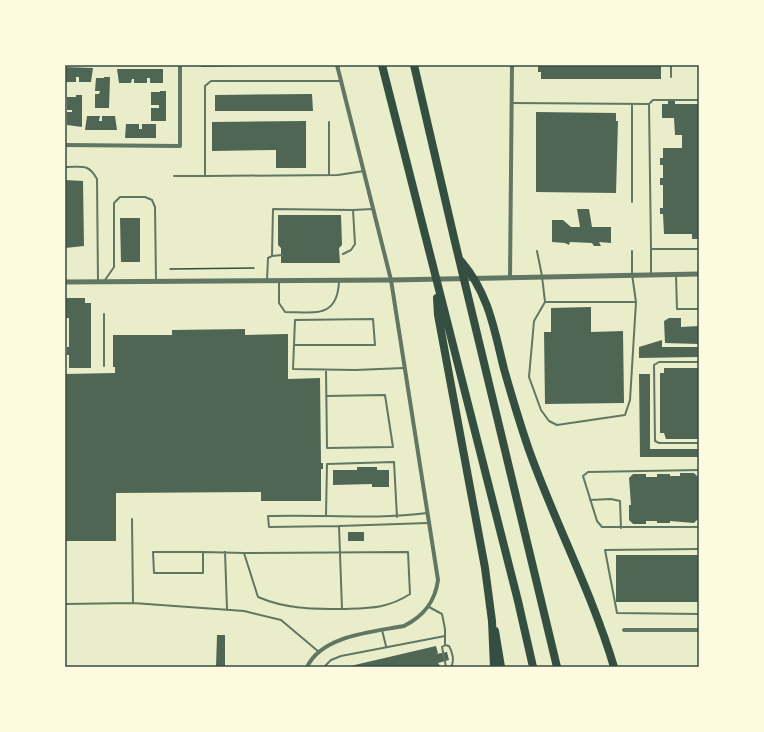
<svg xmlns="http://www.w3.org/2000/svg" width="764" height="732" font-family="Rubik,sans-serif">
<rect width="100%" height="100%" fill="#e9edc9"/>
<path fill="#4f6655" d="M 201,65 L 249,65 L 249,66 L 201,67 Z
M 538,65 L 661,65 L 661,79 L 541,79 L 541,72 L 538,72 Z
M 65,67 L 93,68 L 91,82 L 79,82 L 79,77 L 76,77 L 76,82 L 65,82 Z
M 117,69 L 163,69 L 163,83 L 150,83 L 150,78 L 147,78 L 147,83 L 134,83 L 134,79 L 132,79 L 131,83 L 119,83 Z
M 104,77 L 110,77 L 109,108 L 95,108 L 95,94 L 99,94 L 100,91 L 95,91 L 96,78 L 104,78 Z
M 160,91 L 166,91 L 166,121 L 151,121 L 151,108 L 159,108 L 159,105 L 151,105 L 151,92 L 160,92 Z
M 312,94 L 313,111 L 215,111 L 215,95 Z
M 76,95 L 82,95 L 82,127 L 67,125 L 67,112 L 72,112 L 72,110 L 67,110 L 67,97 L 76,97 Z
M 668,100 L 675,100 L 675,104 L 699,104 L 699,239 L 692,239 L 692,234 L 664,234 L 663,214 L 660,214 L 660,208 L 663,208 L 663,185 L 660,185 L 660,178 L 663,178 L 663,165 L 660,165 L 660,158 L 663,158 L 663,148 L 682,148 L 682,135 L 675,135 L 674,118 L 662,118 L 662,104 L 668,104 Z
M 536,112 L 616,113 L 616,121 L 618,121 L 616,193 L 536,192 Z
M 87,116 L 100,116 L 99,121 L 102,121 L 102,116 L 115,116 L 117,130 L 85,130 Z
M 306,121 L 306,168 L 276,168 L 276,150 L 212,151 L 212,122 Z
M 126,124 L 139,124 L 139,129 L 142,129 L 142,124 L 156,124 L 156,138 L 125,138 Z
M 65,180 L 83,181 L 84,246 L 65,248 Z
M 577,209 L 589,209 L 592,227 L 611,227 L 611,243 L 599,242 L 601,246 L 594,246 L 592,243 L 570,242 L 569,245 L 565,243 L 552,242 L 552,220 L 563,220 L 571,227 L 580,227 Z
M 278,215 L 341,215 L 342,245 L 339,248 L 340,263 L 281,263 L 281,248 L 278,245 Z
M 120,218 L 140,218 L 140,262 L 121,262 Z
M 65,298 L 85,298 L 85,303 L 91,303 L 91,368 L 69,368 L 69,355 L 67,355 L 67,347 L 69,347 L 69,318 L 65,318 Z
M 591,307 L 591,332 L 623,331 L 624,403 L 545,404 L 544,332 L 551,332 L 551,308 Z
M 669,318 L 681,318 L 681,327 L 699,326 L 699,344 L 665,343 L 664,321 Z
M 245,329 L 245,335 L 288,334 L 288,379 L 320,378 L 321,463 L 323,463 L 323,469 L 321,469 L 321,501 L 261,501 L 261,492 L 116,493 L 116,541 L 65,541 L 65,374 L 115,373 L 115,367 L 113,367 L 113,335 L 172,335 L 172,330 Z
M 662,340 L 662,347 L 699,347 L 699,357 L 639,358 L 639,347 Z
M 664,368 L 699,368 L 699,439 L 666,439 L 664,433 L 660,433 L 660,373 L 664,373 Z
M 639,374 L 650,374 L 650,449 L 699,449 L 699,457 L 640,457 Z
M 357,467 L 377,467 L 377,470 L 389,470 L 389,487 L 372,487 L 372,484 L 333,485 L 333,470 L 357,470 Z
M 680,473 L 694,473 L 698,477 L 698,482 L 699,482 L 698,519 L 694,523 L 670,521 L 670,523 L 657,523 L 657,521 L 646,521 L 646,524 L 633,524 L 629,520 L 629,505 L 631,505 L 629,478 L 633,474 L 646,474 L 646,477 L 657,477 L 657,474 L 670,474 L 670,476 L 680,476 Z
M 348,532 L 364,532 L 364,541 L 348,541 Z
M 616,555 L 699,555 L 699,602 L 616,602 Z
M 217,635 L 225,635 L 225,667 L 216,667 Z
M 436,646 L 438,653 L 436,654 L 447,652 L 449,660 L 438,663 L 441,667 L 346,667 Z"/>
<g fill="none" stroke-linecap="round" stroke-linejoin="round">
<path stroke="#344e41" stroke-width="1.5" d="M 170,269 L 254,268"/>
<path stroke="#617663" stroke-width="2" d="M 671,65 L 671,77
M 341,81 L 211,81 L 205,86 L 205,176 L 338,175 L 364,171
M 512,103 L 649,104 L 653,100 L 699,100
M 649,104 L 651,249
M 65,167 C 82,167 88,163 97,179 L 98,281
M 329,175 L 329,122
M 174,176 L 205,176
M 632,202 L 632,104
M 537,251 L 542,276 L 545,302 L 636,302
M 343,254 L 351,250 L 355,244 L 353,210 L 373,209
M 272,256 L 273,209 L 353,210
M 651,274 L 651,249 L 699,249
M 676,275 L 677,309 L 699,309
M 105,280 L 114,267 L 114,203 L 120,197 L 145,197 L 152,200 L 155,207 L 156,280
M 267,280 L 268,258 L 272,256 L 282,255
M 279,282 L 279,303 L 285,312 C 314,312 337,319 339,282
M 545,302 L 534,321 L 529,377 L 541,410 L 549,421 L 557,425 L 625,415 L 630,400 L 636,302 L 632,274 L 632,251
M 294,345 L 375,345 L 373,319 L 295,320 L 293,369 L 355,370 L 404,368
M 699,362 L 659,362 L 654,365 L 655,441 L 659,443 L 699,443
M 104,366 L 104,314
M 326,396 L 385,395 L 393,447 L 327,448 L 326,370
M 699,470 L 588,472 L 583,476 L 597,521 L 602,527 L 699,527
M 590,500 L 611,499 L 620,501 L 621,528
M 326,515 L 327,464 L 394,462 L 397,517
M 132,519 L 133,603
M 339,526 L 428,523
M 699,549 L 605,550 L 617,613 L 699,614
M 153,552 L 203,552 L 203,573 L 154,573 Z
M 203,552 L 244,553 L 258,597 C 286,609 312,609 342,609 L 339,526 L 269,527 L 268,516 C 321,514 374,520 427,513
M 225,552 L 227,609
M 244,553 L 408,552 L 410,594 C 387,609 369,608 342,609
M 65,604 L 133,603 L 244,611 L 281,620 L 319,652
M 429,607 L 442,614 L 445,629 L 445,645
M 382,630 L 386,646
M 324,667 L 331,660 L 341,656 L 445,636
M 446,667 L 442,647 L 445,645 L 449,646 C 452,651 455,661 451,667"/>
<path stroke="#617663" stroke-width="4" d="M 65,145 L 180,146 L 180,65
M 510,277 L 512,65
M 624,630 L 699,630
M 307,667 C 322,635 373,632 404,626 C 424,616 435,602 438,580 L 391,280 L 337,65"/>
<path stroke="#617663" stroke-width="5" d="M 65,282 L 391,280 L 699,274"/>
<path stroke="#344e41" stroke-width="8" d="M 382,65 L 518,601 L 533,667
M 414,65 L 455,242 L 557,667
M 461,261 C 489,294 494,329 504,369 C 512,397 520,424 529,450 C 555,523 592,593 614,667
M 437,298 L 438,315 L 485,568 L 492,621 L 494,667
M 495,631 L 501,667"/>
</g>
<rect width="764" height="732" fill="none" stroke="#fefae0" stroke-width="132"/>
<rect x="66" y="66" width="632" height="600" fill="none" stroke="#344e41" stroke-width="1.5"/>
</svg>
